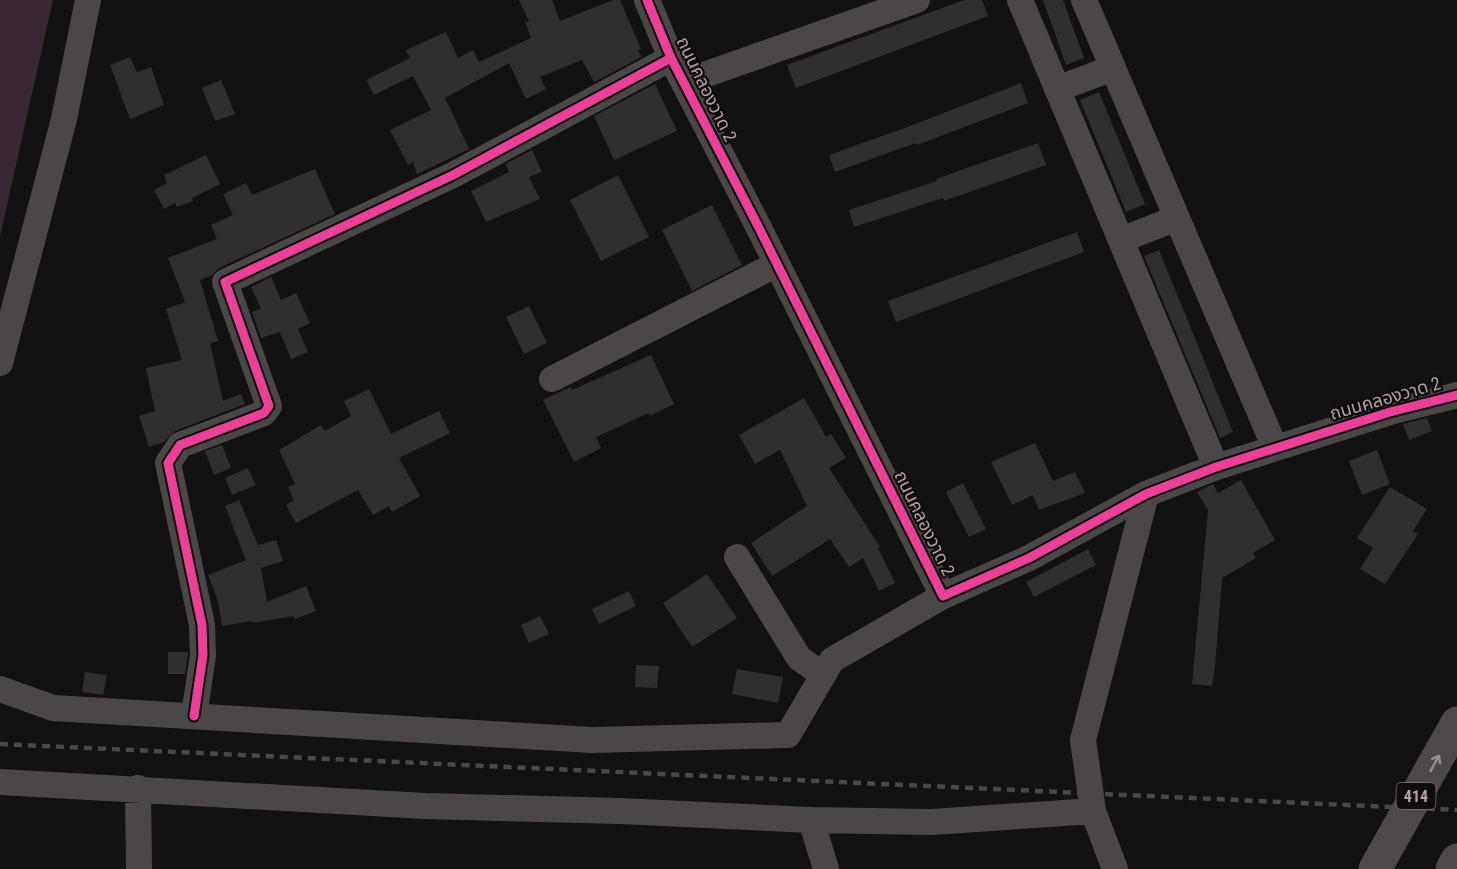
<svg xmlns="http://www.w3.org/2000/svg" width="1457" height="869" font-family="'Roboto Condensed','Noto Sans Thai',sans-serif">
<rect width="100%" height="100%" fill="#121212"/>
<path fill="#392833" d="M 0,0 L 53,0 L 0,236 Z"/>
<path fill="#312e2f" d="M 519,0 L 552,0 L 560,21 L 613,0 L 620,0 L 641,49 L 638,50 L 642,57 L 594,82 L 582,60 L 540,77 L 546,89 L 526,99 L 509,63 L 445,98 L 469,149 L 417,174 L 413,162 L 408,165 L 390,130 L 431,110 L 413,76 L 374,95 L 366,80 L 410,58 L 406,50 L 446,32 L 458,58 L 473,50 L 479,62 L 531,38 L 525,22 L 529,21 Z
M 964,0 L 982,0 L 988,16 L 796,88 L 787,65 Z
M 1043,0 L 1063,0 L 1084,58 L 1066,65 Z
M 130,57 L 137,72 L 151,67 L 164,105 L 130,119 L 110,65 Z
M 221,80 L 235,114 L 215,121 L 202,88 Z
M 1021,83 L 1028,103 L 917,145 L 916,143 L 835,172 L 829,155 L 910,126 Z
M 655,84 L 677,131 L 614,160 L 594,116 Z
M 1099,92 L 1145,204 L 1126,212 L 1080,100 Z
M 1038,143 L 1046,165 L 944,201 L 943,198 L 854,227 L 849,210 L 937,181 L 936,179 Z
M 532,150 L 542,172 L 529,177 L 540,199 L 486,222 L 471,191 L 509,172 L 505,164 Z
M 206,155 L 220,184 L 192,198 L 193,201 L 177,207 L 175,203 L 164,209 L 154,190 L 167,183 L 164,175 Z
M 315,169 L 335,214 L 219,268 L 212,275 L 200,280 L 218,341 L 210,343 L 223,401 L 241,394 L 245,404 L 175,431 L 164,442 L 149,447 L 139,416 L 155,411 L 146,368 L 182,360 L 166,309 L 185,302 L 168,258 L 217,239 L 211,225 L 233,215 L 223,194 L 246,183 L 252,195 Z
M 618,175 L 649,237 L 601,261 L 570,200 Z
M 712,205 L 742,265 L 692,291 L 662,230 Z
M 1077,232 L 1084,252 L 896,322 L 888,301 Z
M 1159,250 L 1233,432 L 1220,438 L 1144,256 Z
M 271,277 L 281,300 L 296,293 L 310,323 L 298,329 L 308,352 L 291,359 L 280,332 L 261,338 L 252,312 L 261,309 L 251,287 Z
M 529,306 L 547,343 L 524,354 L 506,317 Z
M 651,355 L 674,404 L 650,416 L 649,413 L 596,437 L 601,448 L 574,462 L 543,400 L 570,387 L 572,390 Z
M 369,389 L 391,434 L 439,411 L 450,433 L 399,458 L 420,496 L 392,512 L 389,506 L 373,515 L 358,490 L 296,523 L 286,505 L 294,501 L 288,487 L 295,484 L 279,450 L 321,425 L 325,431 L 351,416 L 344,401 Z
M 804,398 L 826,437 L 831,434 L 846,458 L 829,468 L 880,547 L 878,548 L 895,583 L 879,591 L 863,558 L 849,567 L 830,539 L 772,576 L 751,543 L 807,506 L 780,450 L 755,464 L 739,435 Z
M 1427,418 L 1432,431 L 1409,440 L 1403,424 Z
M 1035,443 L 1053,481 L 1075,472 L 1085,493 L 1039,510 L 1033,495 L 1012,505 L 991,462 Z
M 222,445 L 231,468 L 214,475 L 205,451 Z
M 1377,450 L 1390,484 L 1362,495 L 1349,461 Z
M 248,468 L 256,485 L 232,495 L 225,478 Z
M 1241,480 L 1275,540 L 1253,553 L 1256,558 L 1222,578 L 1215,666 L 1212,686 L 1192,684 L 1208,510 L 1197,492 L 1213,484 L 1218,493 Z
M 963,483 L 986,529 L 969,537 L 946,492 Z
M 1390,487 L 1427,509 L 1413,531 L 1418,534 L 1385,584 L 1360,569 L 1373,548 L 1357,538 Z
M 239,500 L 258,545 L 276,540 L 283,561 L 261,568 L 267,602 L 306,586 L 316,611 L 295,619 L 293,616 L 253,623 L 252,621 L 222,626 L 218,601 L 208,575 L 246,560 L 225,506 Z
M 1088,549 L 1096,565 L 1034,597 L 1026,582 Z
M 707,574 L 737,618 L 692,647 L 663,603 Z
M 629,591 L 636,606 L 599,624 L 592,609 Z
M 540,616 L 549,634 L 529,643 L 521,625 Z
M 168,652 L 188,652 L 185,674 L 168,674 Z
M 636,665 L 659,666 L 657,688 L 635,687 Z
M 737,669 L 783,677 L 778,703 L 732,694 Z
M 85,672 L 107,675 L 103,695 L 82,692 Z"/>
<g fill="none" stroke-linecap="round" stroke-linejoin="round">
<path stroke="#4b4648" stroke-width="26" d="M 647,0 L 671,58 L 758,226 L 943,596 L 1029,558 L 1146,494 L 1216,467 L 1390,412 L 1457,395
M 1020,0 L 1216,467
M 1084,0 L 1275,448
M 684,82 L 917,0
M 1057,89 L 1113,68
M 1121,240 L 1177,218
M 0,363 L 64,119 L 88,0
M 552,379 L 777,264
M 737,557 L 799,658 L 823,675
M 0,689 L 53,708 L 592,740 L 788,735 L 832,660 L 943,596
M 194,716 L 203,655 L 202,625 L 168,463 L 180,445 L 264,413 L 269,406 L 225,282 L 453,175 L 671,58
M 0,782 L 425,806 L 620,811 L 811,820
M 138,788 L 139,869
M 826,869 L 811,820 L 932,822 L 1093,811
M 1115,869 L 1093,811 L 1083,740 L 1146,494"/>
<path stroke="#4d494b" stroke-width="33" d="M 1452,869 L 1457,860"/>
<path stroke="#4c4749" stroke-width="4.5" stroke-dasharray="8 6" stroke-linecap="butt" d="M 0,744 L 1457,810"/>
<path stroke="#4d494b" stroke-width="33" d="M 1375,869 L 1457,723"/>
<g stroke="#0e0c0d" stroke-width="13">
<path id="cycleway" d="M 647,0 L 671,58 L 758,226 L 943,596 L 1029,558 L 1146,494 L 1216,467 L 1390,412 L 1457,395
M 194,716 L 203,655 L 202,625 L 168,463 L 180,445 L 264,413 L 269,406 L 225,282 L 453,175 L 671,58"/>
</g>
<use href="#cycleway" stroke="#ea4096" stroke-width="9"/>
</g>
<defs><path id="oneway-shaft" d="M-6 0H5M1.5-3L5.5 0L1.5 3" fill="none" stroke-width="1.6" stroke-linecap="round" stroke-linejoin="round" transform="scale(1.5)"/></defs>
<use stroke="#9b8b92" href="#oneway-shaft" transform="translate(1435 763) rotate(-61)"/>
<g text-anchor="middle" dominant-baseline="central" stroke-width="4.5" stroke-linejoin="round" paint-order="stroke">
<rect fill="#0e0c0d" stroke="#83747a" stroke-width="1.5" x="1396.5" y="783" width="39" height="26" rx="4.5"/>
<g font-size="16" font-weight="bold" fill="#b5a1a9">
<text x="1416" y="796">414</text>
</g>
<g font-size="18" fill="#b5a1a9" stroke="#0e0c0d">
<text transform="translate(707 89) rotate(64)">ถนนคลองวาด 2</text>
<text transform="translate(1385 398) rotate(-16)">ถนนคลองวาด 2</text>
<text transform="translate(925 523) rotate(64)">ถนนคลองวาด 2</text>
</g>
</g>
</svg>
